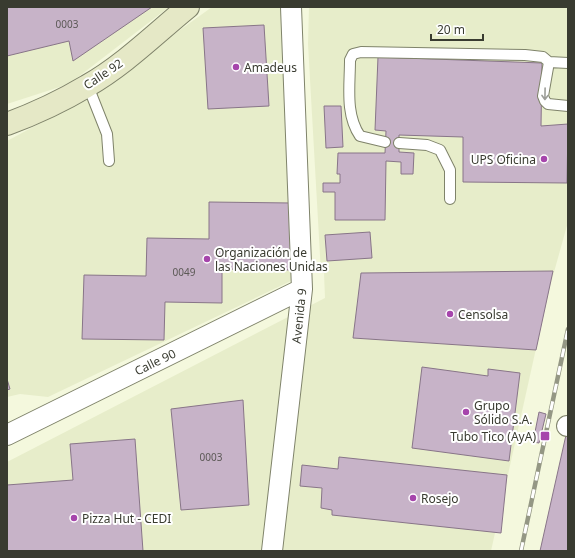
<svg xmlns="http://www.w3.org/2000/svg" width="575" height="558" font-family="'Noto Sans',sans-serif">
<rect width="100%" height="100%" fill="#f4f8dd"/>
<path fill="#e7edca" d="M 7,7 L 169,7 L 69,84 L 7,104 Z
M 212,7 L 281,7 L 293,280 L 48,397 L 20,394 L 7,397 L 7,141 L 81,101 Z
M 309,7 L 568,7 L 568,222 L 549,290 L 491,551 L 7,551 L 7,462 L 325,298 L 324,273 L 321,273 L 308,44 Z"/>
<path fill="#c7b3c8" stroke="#887588" d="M 7,7 L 152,7 L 73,61 L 69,41 L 7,56 Z
M 264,25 L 269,106 L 208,109 L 203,28 Z
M 378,57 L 542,63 L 541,126 L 568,124 L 567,183 L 463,182 L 463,137 L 399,135 L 399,152 L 414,153 L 413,174 L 401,174 L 401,162 L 386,161 L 385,220 L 335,220 L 335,192 L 323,192 L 323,183 L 340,183 L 340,174 L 337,174 L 338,153 L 385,153 L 386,131 L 375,130 Z
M 324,106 L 341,106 L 343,147 L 326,148 Z
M 209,202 L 291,203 L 291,270 L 222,269 L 222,303 L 165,302 L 164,340 L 82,339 L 84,275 L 146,276 L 147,238 L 209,239 Z
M 370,232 L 372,258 L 327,261 L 325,235 Z
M 553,271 L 536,350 L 353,338 L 361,273 Z
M 422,367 L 488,376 L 488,369 L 520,373 L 509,461 L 412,448 Z
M 7,379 L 10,389 L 7,390 Z
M 243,400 L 249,505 L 181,510 L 171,409 Z
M 539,412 L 546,414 L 539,443 L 533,442 Z
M 566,435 L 568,435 L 568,551 L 540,551 Z
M 135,439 L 143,551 L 7,551 L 7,485 L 73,480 L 70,444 Z
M 339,457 L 507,475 L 501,533 L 332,515 L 332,510 L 321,508 L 322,488 L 300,486 L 302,465 L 338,469 Z"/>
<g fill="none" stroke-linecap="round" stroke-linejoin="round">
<g stroke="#7f836a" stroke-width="12">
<path id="lane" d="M 549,62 L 543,96 L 545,101 L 548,104 L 568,106
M 88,86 L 107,134 L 109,161
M 385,142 L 360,136 C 345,114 350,86 350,60 L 353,54 L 361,52 L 525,55 L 543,57 L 549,62 L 568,63
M 399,143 L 427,145 L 440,150 L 450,170 L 450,199"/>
</g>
<g stroke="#7f836a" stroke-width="22">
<path id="street" d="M 567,426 L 568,426
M 7,435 L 302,289
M 272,551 L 302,289 L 291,7"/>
</g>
<g stroke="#7f836a" stroke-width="24">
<path id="secondary" d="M 7,124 C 34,114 62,101 87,86 C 124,65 155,34 188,7"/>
</g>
<use href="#lane" stroke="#fff" stroke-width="10"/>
<use href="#street" stroke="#fff" stroke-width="20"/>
<use href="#secondary" stroke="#e5e8c6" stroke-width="22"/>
<g stroke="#949784" stroke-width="4.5">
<path id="rail" d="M 521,551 L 568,329"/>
</g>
<use href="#rail" stroke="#fff" stroke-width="3" stroke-dasharray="9" stroke-linecap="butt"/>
</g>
<defs><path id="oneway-shaft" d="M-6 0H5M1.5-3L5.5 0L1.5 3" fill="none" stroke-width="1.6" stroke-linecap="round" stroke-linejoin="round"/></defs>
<use stroke="#9c9d98" href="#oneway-shaft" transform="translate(545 94) rotate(91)"/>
<g fill="#a645ac" stroke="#fff" stroke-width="1.5">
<circle cx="236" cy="67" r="4"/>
<circle cx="544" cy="159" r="4"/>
<circle cx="207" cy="259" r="4"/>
<circle cx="450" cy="314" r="4"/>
<circle cx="466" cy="412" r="4"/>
<rect x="540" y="431" width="10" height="10" rx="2"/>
<circle cx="413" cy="498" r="4"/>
<circle cx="74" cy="518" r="4"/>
</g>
<g text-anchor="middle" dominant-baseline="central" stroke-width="4" stroke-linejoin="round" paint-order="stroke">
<g font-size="10" fill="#5c5956">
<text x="67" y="24">0003</text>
<text x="184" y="272">0049</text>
<text x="211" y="457">0003</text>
</g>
<g font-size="12" fill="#393b30" stroke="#fff" text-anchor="start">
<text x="244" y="67">Amadeus</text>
<text x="536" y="159" text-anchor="end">UPS Oficina</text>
<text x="215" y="252">Organización de<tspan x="215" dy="14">las Naciones Unidas</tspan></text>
<text x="458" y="314">Censolsa</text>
<text x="474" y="405">Grupo<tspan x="474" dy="14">Sólido S.A.</tspan></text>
<text x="536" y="436" text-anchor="end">Tubo Tico (AyA)</text>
<text x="421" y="498">Rosejo</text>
<text x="82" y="518">Pizza Hut - CEDI</text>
</g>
<g font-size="12" fill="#393b30" stroke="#fff">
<text transform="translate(103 74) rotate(-34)">Calle 92</text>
<text transform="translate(299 316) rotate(-84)">Avenida 9</text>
<text transform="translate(155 362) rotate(-26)">Calle 90</text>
</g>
</g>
<rect width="575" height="558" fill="none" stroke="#393b30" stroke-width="16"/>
<path d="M431 34v6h52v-6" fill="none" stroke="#393b30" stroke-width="2"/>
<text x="437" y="34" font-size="12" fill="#393b30" stroke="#ffffff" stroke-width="3" paint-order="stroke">20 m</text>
</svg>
